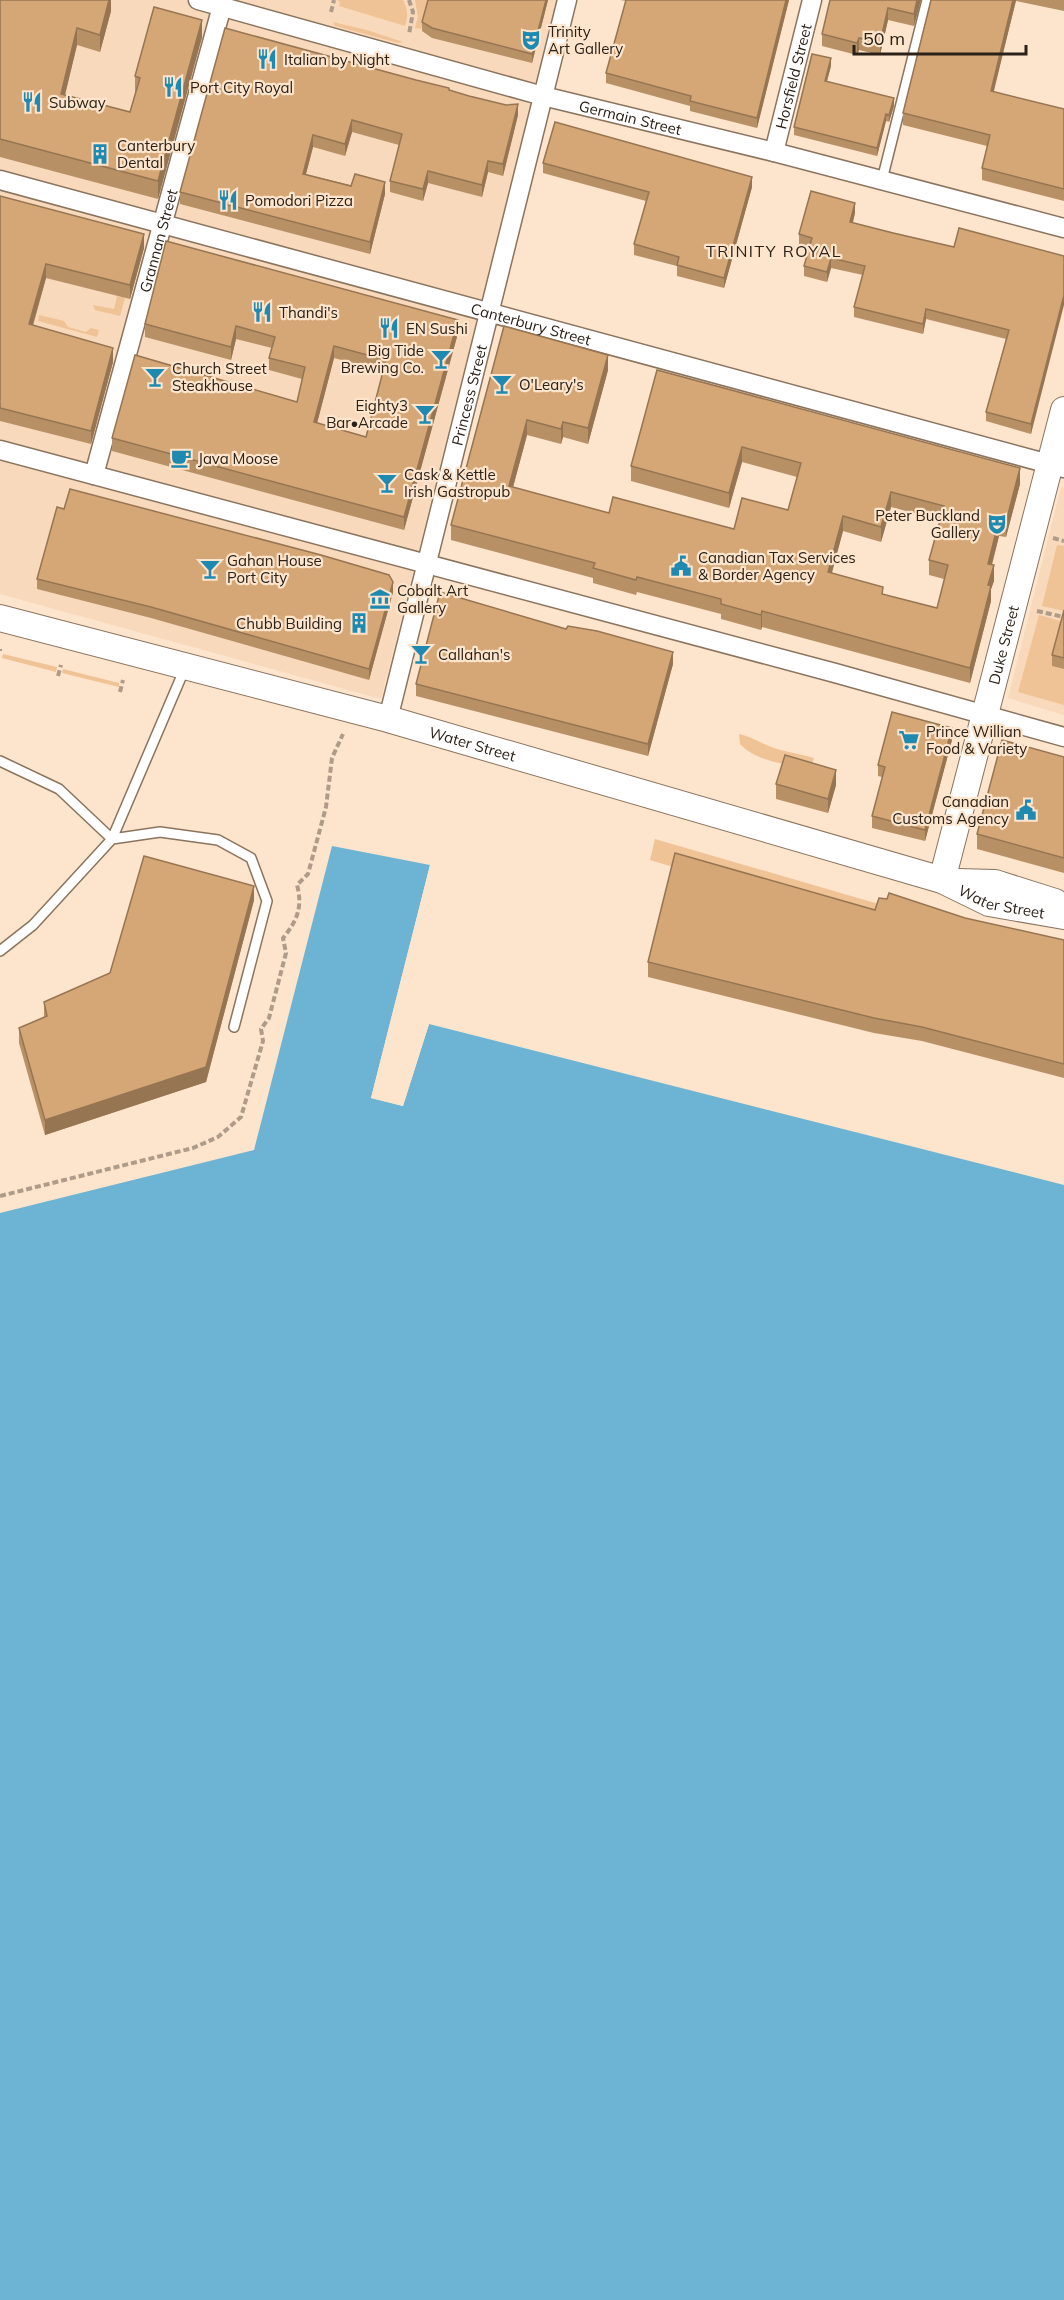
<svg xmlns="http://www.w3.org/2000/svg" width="1064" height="2300" font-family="Mulish,sans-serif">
<rect width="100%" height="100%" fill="#fde4cc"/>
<path fill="#f8d9bb" d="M 0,0 L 557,0 L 381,699 L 0,594 Z
M 1061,487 L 1064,488 L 1064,715 L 1008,698 Z"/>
<path fill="#f0c396" d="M 337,0 L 403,0 C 408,10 408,16 405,26 L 339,6 L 340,2 Z
M 415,0 L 429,0 L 421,29 L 415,28 L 418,17 Z
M 333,22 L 367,30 L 403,42 L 398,43 L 335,26 Z
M 117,296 L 125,298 L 120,316 L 95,310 L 93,305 L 114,309 Z
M 39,315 L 64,321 L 68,327 L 86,332 L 91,328 L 99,330 L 97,337 L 38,321 Z
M 1057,545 L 1064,546 L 1064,611 L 1042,606 Z
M 1039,615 L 1064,622 L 1052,666 L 1064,669 L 1064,705 L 1018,692 Z
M 3,654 L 57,667 L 56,672 L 2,658 Z
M 63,669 L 119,683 L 119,687 L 62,673 Z
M 739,734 C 748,736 754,739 762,743 C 777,751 798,753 814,758 L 811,768 C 788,765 757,762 740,744 Z
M 655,839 L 889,907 L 887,914 L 772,897 L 650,860 Z"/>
<path fill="#6cb3d4" d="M 332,846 L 430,865 L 371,1098 L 403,1106 L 429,1024 L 1064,1185 L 1064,2300 L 0,2300 L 0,1213 L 254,1150 Z"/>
<path fill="#fde4cc" d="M 430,865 L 432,866 L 375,1096 L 401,1103 L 426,1023 L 430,1021 L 403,1106 L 371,1098 Z"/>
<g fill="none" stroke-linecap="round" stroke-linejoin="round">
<g stroke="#8a745e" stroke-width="12">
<path id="lane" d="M 882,180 L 927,0
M 0,761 L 59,789 L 112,839 L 185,668
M 0,951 L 33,925 L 112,839 L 160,832 L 218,840 L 251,858 L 267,901 L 234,1027"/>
</g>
<g stroke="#8a745e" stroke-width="21">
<g id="street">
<path id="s1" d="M 198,0 L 543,96 L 774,152 L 1064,228"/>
<path id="s2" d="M 774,152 L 812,0"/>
<path id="s3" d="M 0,180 L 1064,468"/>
<path d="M 0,450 L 835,673 L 1064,737"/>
<path id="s4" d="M 94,475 L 222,6"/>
<path id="s5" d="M 388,719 L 567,0"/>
</g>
</g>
<g stroke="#8a745e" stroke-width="28">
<g id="secondary">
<path id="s6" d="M 0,618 L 388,719 L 942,880 L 989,903 L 1064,916"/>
<path id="s7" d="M 942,880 L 1064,410"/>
<path d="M 957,882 L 995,883 L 1055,902"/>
</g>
</g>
<path stroke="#ae9b89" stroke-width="4" stroke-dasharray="6 3" stroke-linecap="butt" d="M 409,0 L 413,12 L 409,34
M 331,12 L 334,0
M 1053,538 L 1064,541
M 1037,611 L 1064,617
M 0,651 L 0,649
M 58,676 L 61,665
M 120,692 L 123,680
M 0,1196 L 193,1148 L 218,1137 L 241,1117 L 263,1041 L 261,1029 L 269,1018 L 286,953 L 283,938 C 297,921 303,907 297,885 L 308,874 L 326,807 L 332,758 L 343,734"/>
<use href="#lane" stroke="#fff" stroke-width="9"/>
<use href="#street" stroke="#fff" stroke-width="18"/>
<use href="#secondary" stroke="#fff" stroke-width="26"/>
</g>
<path fill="#b89065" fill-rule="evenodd" d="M 0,0 L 111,0 L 111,11 L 100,52 L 77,45 L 65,95 L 130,112 L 135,94 L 135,76 L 202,37 L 158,199 L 0,157 Z
M 548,0 L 532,63 L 432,38 L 422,31 L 422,22 Z
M 620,0 L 789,0 L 757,128 L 690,111 L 690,106 L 606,83 L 606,73 L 626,1 Z
M 830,0 L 921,0 L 914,26 L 888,20 L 880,55 L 859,50 L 857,55 L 822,46 L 822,34 Z
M 931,0 L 1064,0 L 1064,11 L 1016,1 L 993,92 L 1064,109 L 1064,201 L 982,180 L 982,168 L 987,146 L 903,125 L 903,113 Z
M 225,28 L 449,90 L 518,115 L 503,176 L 488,172 L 482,197 L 428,183 L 423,201 L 390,192 L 390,181 L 399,145 L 352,132 L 345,156 L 313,147 L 306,174 L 385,194 L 370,254 L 180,204 L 180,192 Z
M 831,66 L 827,81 L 894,106 L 889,122 L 886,121 L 877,156 L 794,135 L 794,127 Z
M 543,163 L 752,187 L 724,288 L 677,276 L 677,266 L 634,255 L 634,244 L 646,201 L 543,173 Z
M 0,196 L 144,248 L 130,299 L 46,278 L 33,326 L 113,362 L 91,444 L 0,421 Z
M 855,213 L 853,223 L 954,247 L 1064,256 L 1031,434 L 986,421 L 986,412 L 1006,339 L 926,319 L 923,334 L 854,317 L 854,307 L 863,275 L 831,268 L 827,282 L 804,276 L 804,266 L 809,247 L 799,244 L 799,234 Z
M 145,324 L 458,333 L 404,530 L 112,451 L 112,438 L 297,402 L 302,379 L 269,370 L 269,358 L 272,348 L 236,339 L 231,360 L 145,337 ZM 334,358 L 383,371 L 366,437 L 317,423 Z
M 504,326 L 608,370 L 588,444 L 563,437 L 561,444 L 527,435 L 513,487 L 609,513 L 734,529 L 788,510 L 797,477 L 742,462 L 729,508 L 631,481 L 631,466 L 657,370 L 1020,484 L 1006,537 L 999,536 L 992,565 L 994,581 L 991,589 L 991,601 L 970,683 L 762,627 L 761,630 L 721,619 L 721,614 L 637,592 L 636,595 L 593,583 L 593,578 L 451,540 L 451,525 ZM 891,507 L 940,520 L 929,560 L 929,575 L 944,579 L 937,608 L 883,594 L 831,573 L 843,531 L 881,542 Z
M 37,579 L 393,592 L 369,680 L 151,618 L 37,589 Z
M 1064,610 L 1064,669 L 1052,666 L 1052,655 Z
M 673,664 L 648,756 L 416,696 L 416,684 Z
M 952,740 L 925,841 L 872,828 L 872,816 L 882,777 L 878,776 L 878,765 Z
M 1064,757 L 1064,873 L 977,849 L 977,834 Z
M 776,784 L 836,785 L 828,813 L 776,799 Z
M 254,900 L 206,1082 L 45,1135 L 19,1043 L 19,1028 L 44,1017 L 44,1002 L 110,973 Z
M 875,910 L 965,918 L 1064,940 L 1064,1078 L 922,1041 L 874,1033 L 648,977 L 648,962 Z"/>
<path fill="#967553" d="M 109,0 L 111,0 L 111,11 L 100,52 L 100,35 Z
M 546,0 L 548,0 L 532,63 L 532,54 Z
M 786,0 L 789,0 L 757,128 L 757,118 Z
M 917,0 L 921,0 L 914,26 L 914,14 Z
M 1013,0 L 1016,0 L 991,103 L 991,91 Z
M 888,8 L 888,20 L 880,55 L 880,43 Z
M 202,20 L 202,37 L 158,199 L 158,181 Z
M 77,28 L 77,45 L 61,111 L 61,94 Z
M 859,38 L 859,50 L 857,55 L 857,43 Z
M 831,58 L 831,66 L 825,88 L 825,81 Z
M 894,98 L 894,106 L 889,122 L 889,115 Z
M 518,104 L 518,115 L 503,176 L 503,164 Z
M 886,114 L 886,121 L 877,156 L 877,148 Z
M 352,120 L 352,132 L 345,156 L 345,144 Z
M 313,135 L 313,147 L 303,185 L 303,174 Z
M 488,161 L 488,172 L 482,197 L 482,185 Z
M 428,171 L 428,183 L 423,201 L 423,189 Z
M 752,177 L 752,187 L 724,288 L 724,278 Z
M 385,182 L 385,194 L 370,254 L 370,242 Z
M 855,203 L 855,213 L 850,232 L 850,222 Z
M 144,234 L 144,248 L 130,299 L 130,285 Z
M 831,258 L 831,268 L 827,282 L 827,272 Z
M 46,264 L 46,278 L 29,338 L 29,324 Z
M 1064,295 L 1064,305 L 1031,434 L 1031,424 Z
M 926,309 L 926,319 L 923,334 L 923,324 Z
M 458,320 L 458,333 L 404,530 L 404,517 Z
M 236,326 L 236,339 L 231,360 L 231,347 Z
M 334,346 L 334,358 L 314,435 L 314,422 Z
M 113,348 L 113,362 L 91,444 L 91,431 Z
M 608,355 L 608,370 L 588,444 L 588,428 Z
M 527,420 L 527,435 L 509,502 L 509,486 Z
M 563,422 L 563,437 L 561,444 L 561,429 Z
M 742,447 L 742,462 L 729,508 L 729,493 Z
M 1020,468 L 1020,484 L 1006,537 L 1006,522 Z
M 891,492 L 891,507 L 881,542 L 881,527 Z
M 843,516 L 843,531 L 828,588 L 828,572 Z
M 999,520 L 999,536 L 988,579 L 988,564 Z
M 994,565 L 994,581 L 991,589 L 991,601 L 970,683 L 970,668 L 988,585 Z
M 393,582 L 393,592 L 369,680 L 369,669 Z
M 762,611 L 762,627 L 761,630 L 761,615 Z
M 673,652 L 673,664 L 648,756 L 648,744 Z
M 952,728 L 952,740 L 925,841 L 925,830 Z
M 836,770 L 836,785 L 828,813 L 828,799 Z
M 254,886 L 254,900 L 206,1082 L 45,1135 L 45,1120 Z"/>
<path fill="#d6a776" stroke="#967553" stroke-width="1.5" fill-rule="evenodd" d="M 0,0 L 109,0 L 100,35 L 77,28 L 61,94 L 130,112 L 140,78 L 135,76 L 154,7 L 202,20 L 158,181 L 0,139 Z
M 428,0 L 546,0 L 532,54 L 432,28 L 422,22 Z
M 626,0 L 786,0 L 757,118 L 690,101 L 691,96 L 606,73 Z
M 830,0 L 917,0 L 914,14 L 888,8 L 880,43 L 859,38 L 857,43 L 822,34 Z
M 931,0 L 1013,0 L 991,91 L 1064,109 L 1064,189 L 982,168 L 990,135 L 903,113 Z
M 225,28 L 416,80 L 449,88 L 449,90 L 469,96 L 506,105 L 518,104 L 503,164 L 488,161 L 482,185 L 428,171 L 423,189 L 390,181 L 402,134 L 352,120 L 345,144 L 313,135 L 303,174 L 351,186 L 355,174 L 385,182 L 370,242 L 180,192 Z
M 812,54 L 831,58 L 825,81 L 894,98 L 889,115 L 886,114 L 877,148 L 794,127 Z
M 555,122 L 752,177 L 724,278 L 677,265 L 679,257 L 634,244 L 649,192 L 543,163 Z
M 811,191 L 855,203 L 850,222 L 893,233 L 954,247 L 959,228 L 1064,256 L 1064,295 L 1031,424 L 986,412 L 1009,330 L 926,309 L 923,324 L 854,307 L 865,266 L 831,258 L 827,272 L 804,266 L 812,238 L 799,234 Z
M 0,196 L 144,234 L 130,285 L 46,264 L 29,324 L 113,348 L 91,431 L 0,408 Z
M 166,241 L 458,320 L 404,517 L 112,438 L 135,355 L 297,402 L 305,367 L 269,358 L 275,337 L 236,326 L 231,347 L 145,324 ZM 334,346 L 386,360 L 366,437 L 314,422 Z
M 504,326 L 608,355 L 588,428 L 563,422 L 561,429 L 527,420 L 509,486 L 609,513 L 613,497 L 734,529 L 742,498 L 788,510 L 801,463 L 742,447 L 729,493 L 631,466 L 657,370 L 1020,468 L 1006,522 L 999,520 L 988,564 L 994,565 L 988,585 L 991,586 L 970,668 L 762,611 L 761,615 L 721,604 L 721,599 L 637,577 L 636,580 L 593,568 L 595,563 L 451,525 ZM 891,492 L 944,506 L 929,560 L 948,565 L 937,608 L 882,594 L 883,587 L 828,572 L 843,516 L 881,527 Z
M 70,489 L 321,555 L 389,575 L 393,582 L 369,669 L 151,607 L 37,579 L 57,507 L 64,509 Z
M 440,592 L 566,629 L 568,626 L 597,631 L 673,652 L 648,744 L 416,684 Z
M 1064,610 L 1064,658 L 1052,655 Z
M 892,712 L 952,728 L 925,830 L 872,816 L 885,767 L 878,765 Z
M 1002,740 L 1064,757 L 1064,858 L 977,834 Z
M 785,755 L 836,770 L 828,799 L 776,784 Z
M 675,853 L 875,910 L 879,898 L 887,899 L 889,893 L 965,918 L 1064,940 L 1064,1064 L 922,1027 L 874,1018 L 648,962 Z
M 144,856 L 254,886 L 206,1067 L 45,1120 L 19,1028 L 47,1016 L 44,1002 L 110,973 Z"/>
<defs>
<g id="theatre-bare" transform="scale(1.62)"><path d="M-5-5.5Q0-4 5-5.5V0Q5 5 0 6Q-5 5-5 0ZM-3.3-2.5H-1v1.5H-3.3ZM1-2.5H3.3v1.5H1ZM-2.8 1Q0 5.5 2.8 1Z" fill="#1f8ab1" stroke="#fde4cc" stroke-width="2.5" paint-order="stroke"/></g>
<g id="restaurant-bare" transform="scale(1.62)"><path d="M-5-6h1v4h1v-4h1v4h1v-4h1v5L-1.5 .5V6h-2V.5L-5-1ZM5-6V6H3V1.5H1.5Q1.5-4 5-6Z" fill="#1f8ab1" stroke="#fde4cc" stroke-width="2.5" paint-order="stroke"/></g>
<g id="building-bare" transform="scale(1.62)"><path d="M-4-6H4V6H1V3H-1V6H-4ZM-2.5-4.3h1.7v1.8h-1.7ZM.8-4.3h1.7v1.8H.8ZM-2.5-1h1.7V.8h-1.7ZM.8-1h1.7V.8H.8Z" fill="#1f8ab1" stroke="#fde4cc" stroke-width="2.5" paint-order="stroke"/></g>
<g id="bar-bare" transform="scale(1.62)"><path d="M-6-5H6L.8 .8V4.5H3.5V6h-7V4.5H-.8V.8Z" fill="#1f8ab1" stroke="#fde4cc" stroke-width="2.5" paint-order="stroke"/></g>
<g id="cafe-bare" transform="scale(1.62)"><path d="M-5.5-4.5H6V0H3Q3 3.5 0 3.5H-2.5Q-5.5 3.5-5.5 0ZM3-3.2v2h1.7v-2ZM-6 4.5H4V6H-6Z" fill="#1f8ab1" stroke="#fde4cc" stroke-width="2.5" paint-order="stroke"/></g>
<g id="civic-bare" transform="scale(1.62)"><path d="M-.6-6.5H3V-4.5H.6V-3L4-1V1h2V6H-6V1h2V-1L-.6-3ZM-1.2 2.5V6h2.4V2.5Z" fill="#1f8ab1" stroke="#fde4cc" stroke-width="2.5" paint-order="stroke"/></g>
<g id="museum-bare" transform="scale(1.62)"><path d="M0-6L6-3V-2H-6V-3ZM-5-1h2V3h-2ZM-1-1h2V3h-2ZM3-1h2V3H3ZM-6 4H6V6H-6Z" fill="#1f8ab1" stroke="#fde4cc" stroke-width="2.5" paint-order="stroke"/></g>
<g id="supermarket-bare" transform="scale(1.62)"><path d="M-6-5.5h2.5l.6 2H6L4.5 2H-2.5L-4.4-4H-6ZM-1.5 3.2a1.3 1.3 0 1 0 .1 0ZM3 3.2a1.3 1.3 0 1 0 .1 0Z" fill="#1f8ab1" stroke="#fde4cc" stroke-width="2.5" paint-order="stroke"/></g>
</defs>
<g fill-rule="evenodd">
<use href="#theatre-bare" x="531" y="40"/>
<use href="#restaurant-bare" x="267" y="59"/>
<use href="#restaurant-bare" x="173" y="87"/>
<use href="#restaurant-bare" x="32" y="102"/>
<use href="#building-bare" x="100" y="154"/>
<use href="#restaurant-bare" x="228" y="200"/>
<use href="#restaurant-bare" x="262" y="312"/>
<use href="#restaurant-bare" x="389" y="328"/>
<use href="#bar-bare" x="441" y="359"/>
<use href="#bar-bare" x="155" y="377"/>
<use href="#bar-bare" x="502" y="384"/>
<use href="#bar-bare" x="425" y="414"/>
<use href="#cafe-bare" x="181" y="458"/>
<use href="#bar-bare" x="387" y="483"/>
<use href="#theatre-bare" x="997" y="524"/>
<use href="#civic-bare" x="681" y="566"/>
<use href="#bar-bare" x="210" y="569"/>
<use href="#museum-bare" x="380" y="599"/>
<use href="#building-bare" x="359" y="623"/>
<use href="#bar-bare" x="421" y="654"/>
<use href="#supermarket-bare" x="909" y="740"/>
<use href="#civic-bare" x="1026" y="810"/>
</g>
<g text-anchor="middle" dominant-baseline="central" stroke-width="4.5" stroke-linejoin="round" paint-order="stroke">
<g font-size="15" fill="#2a2118" stroke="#fde4cc" text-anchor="start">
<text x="548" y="31">Trinity<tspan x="548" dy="17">Art Gallery</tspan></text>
<text x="284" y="59">Italian by Night</text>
<text x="190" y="87">Port City Royal</text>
<text x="49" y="102">Subway</text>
<text x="117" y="145">Canterbury<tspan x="117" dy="17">Dental</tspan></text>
<text x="245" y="200">Pomodori Pizza</text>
<text x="279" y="312">Thandi's</text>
<text x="406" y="328">EN Sushi</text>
<text x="424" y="350" text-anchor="end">Big Tide<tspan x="424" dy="17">Brewing Co.</tspan></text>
<text x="172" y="368">Church Street<tspan x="172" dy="17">Steakhouse</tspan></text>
<text x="519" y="384">O'Leary's</text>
<text x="408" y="405" text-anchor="end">Eighty3<tspan x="408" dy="17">Bar•Arcade</tspan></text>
<text x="198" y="458">Java Moose</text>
<text x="404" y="474">Cask &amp; Kettle<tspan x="404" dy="17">Irish Gastropub</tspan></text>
<text x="980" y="515" text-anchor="end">Peter Buckland<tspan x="980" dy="17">Gallery</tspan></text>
<text x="698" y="557">Canadian Tax Services<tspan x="698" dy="17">&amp; Border Agency</tspan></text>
<text x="227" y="560">Gahan House<tspan x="227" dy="17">Port City</tspan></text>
<text x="397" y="590">Cobalt Art<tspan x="397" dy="17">Gallery</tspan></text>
<text x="342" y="623" text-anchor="end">Chubb Building</text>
<text x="438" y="654">Callahan's</text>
<text x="926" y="731">Prince Willian<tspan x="926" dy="17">Food &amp; Variety</tspan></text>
<text x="1009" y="801" text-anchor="end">Canadian<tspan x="1009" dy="17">Customs Agency</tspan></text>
</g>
<g font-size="15" fill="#2a2118" stroke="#fde4cc">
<text stroke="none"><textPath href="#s2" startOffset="78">Horsfield Street</textPath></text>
<text stroke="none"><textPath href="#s1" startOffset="448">Germain Street</textPath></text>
<text stroke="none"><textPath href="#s4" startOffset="243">Grannan Street</textPath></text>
<text stroke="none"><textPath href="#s3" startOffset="550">Canterbury Street</textPath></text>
<text stroke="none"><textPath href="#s5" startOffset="334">Princess Street</textPath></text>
<text stroke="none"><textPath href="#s7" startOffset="243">Duke Street</textPath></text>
<text stroke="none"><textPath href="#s6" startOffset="489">Water Street</textPath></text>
<text stroke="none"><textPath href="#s6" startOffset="1042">Water Street</textPath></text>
</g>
<g font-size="16" letter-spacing="1.5" fill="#2a2118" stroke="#fde4cc">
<text x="774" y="251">TRINITY ROYAL</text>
</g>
</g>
<path d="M854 45v9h172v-9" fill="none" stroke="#2a2118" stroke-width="3"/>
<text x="863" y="45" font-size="18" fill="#2a2118" stroke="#fde4cc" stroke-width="4.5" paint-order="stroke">50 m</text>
</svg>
